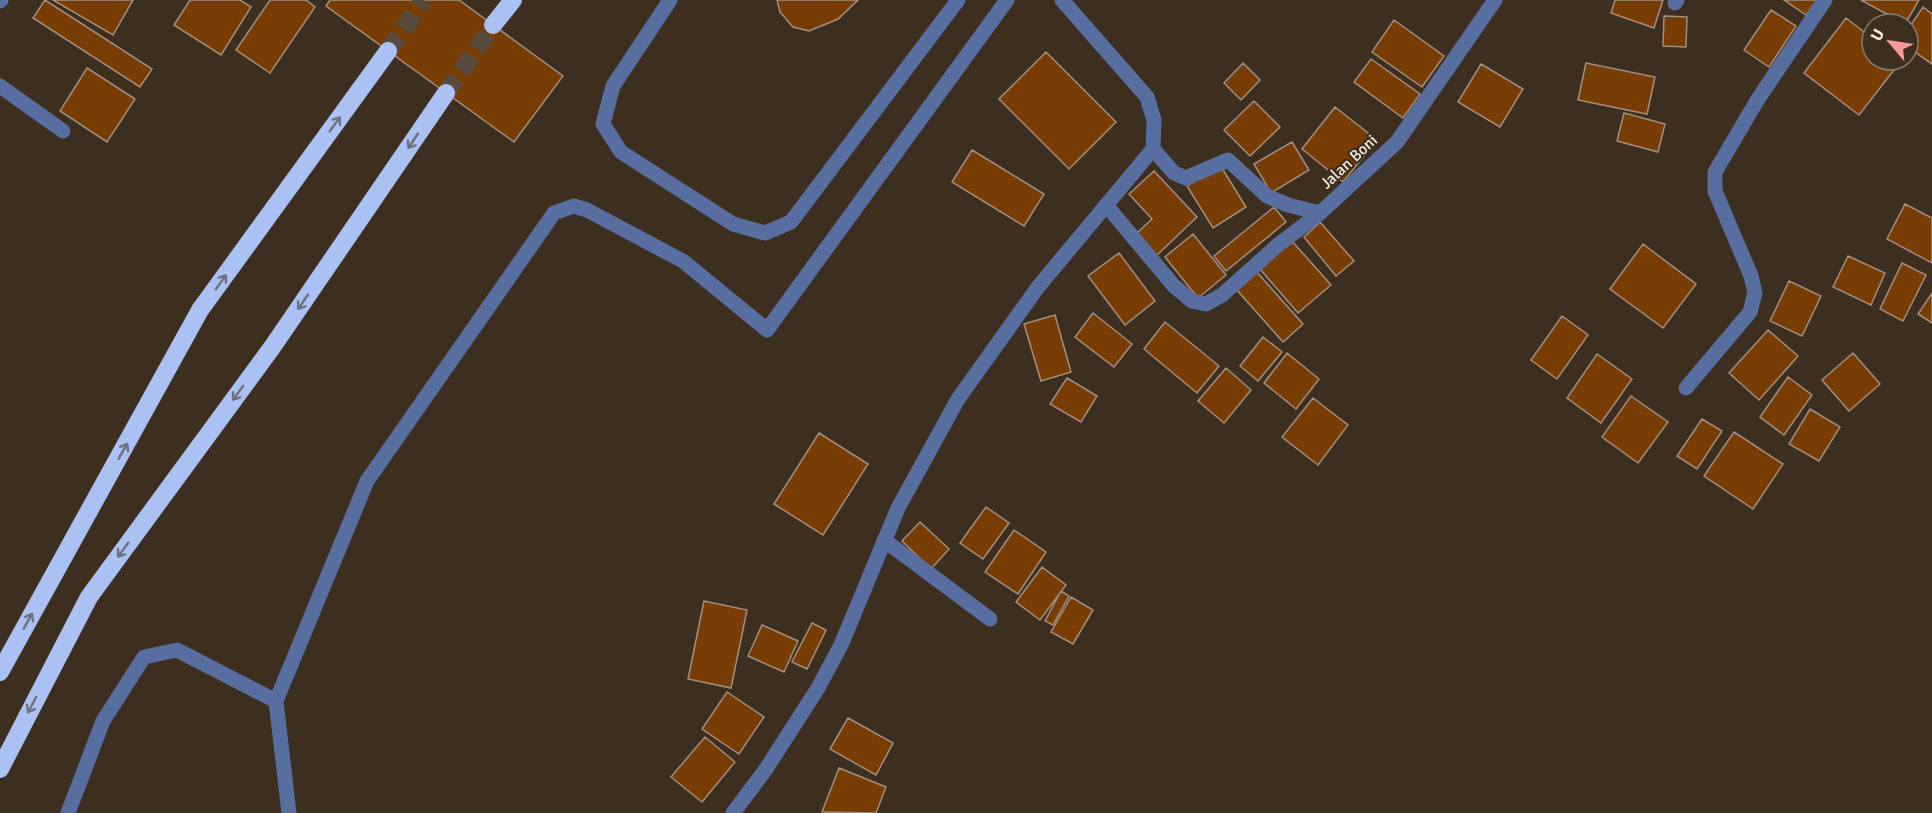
<svg xmlns="http://www.w3.org/2000/svg" width="1932" height="813" font-family="Signika,sans-serif">
<rect width="100%" height="100%" fill="#3d2f20"/>
<path fill="#783d04" stroke="#a38e80" stroke-width="1.5" d="M 45,0 L 152,69 L 140,87 L 33,18 Z
M 53,0 L 133,0 L 113,35 Z
M 190,0 L 240,0 L 251,7 L 221,55 L 174,25 Z
M 270,0 L 306,0 L 315,7 L 270,73 L 236,50 Z
M 330,0 L 459,0 L 563,76 L 514,142 L 326,6 Z
M 777,0 L 858,0 L 838,19 L 809,31 L 793,27 L 780,12 Z
M 1615,0 L 1663,0 L 1654,28 L 1611,13 Z
M 1784,0 L 1817,0 L 1806,15 Z
M 1861,0 L 1919,0 L 1905,24 Z
M 1923,7 L 1932,14 L 1932,64 L 1908,47 L 1908,29 Z
M 1771,10 L 1796,26 L 1769,67 L 1744,50 Z
M 1664,16 L 1687,17 L 1686,47 L 1663,46 Z
M 1846,18 L 1872,38 L 1872,60 L 1901,61 L 1859,115 L 1804,73 Z
M 1394,20 L 1444,56 L 1422,87 L 1372,52 Z
M 1046,52 L 1116,122 L 1069,169 L 999,99 Z
M 1371,59 L 1420,94 L 1403,118 L 1354,82 Z
M 1243,63 L 1260,80 L 1241,100 L 1224,83 Z
M 1586,63 L 1655,77 L 1647,114 L 1578,100 Z
M 1481,64 L 1523,89 L 1500,127 L 1458,102 Z
M 87,68 L 135,99 L 107,142 L 60,111 Z
M 1254,101 L 1280,127 L 1250,156 L 1224,130 Z
M 1335,107 L 1377,140 L 1343,182 L 1302,149 Z
M 1624,113 L 1665,124 L 1658,152 L 1617,141 Z
M 1292,142 L 1309,170 L 1271,193 L 1254,164 Z
M 972,150 L 1044,194 L 1024,226 L 952,182 Z
M 1220,165 L 1246,207 L 1213,228 L 1187,186 Z
M 1154,171 L 1197,217 L 1156,256 L 1136,234 L 1152,219 L 1129,194 Z
M 1905,204 L 1932,218 L 1932,263 L 1887,239 Z
M 1274,207 L 1286,222 L 1226,271 L 1214,256 Z
M 1320,222 L 1354,261 L 1336,276 L 1304,237 Z
M 1193,234 L 1226,275 L 1198,298 L 1165,257 Z
M 1291,240 L 1331,285 L 1298,313 L 1259,268 Z
M 1643,244 L 1696,284 L 1663,328 L 1610,289 Z
M 1119,253 L 1155,301 L 1125,325 L 1088,276 Z
M 1848,256 L 1885,273 L 1871,305 L 1833,287 Z
M 1902,263 L 1926,275 L 1903,321 L 1880,309 Z
M 1256,271 L 1303,324 L 1283,342 L 1236,289 Z
M 1789,281 L 1821,296 L 1802,336 L 1770,321 Z
M 1932,293 L 1932,323 L 1918,314 Z
M 1093,313 L 1132,344 L 1114,367 L 1075,337 Z
M 1055,315 L 1071,372 L 1041,381 L 1024,324 Z
M 1562,316 L 1588,335 L 1557,379 L 1531,360 Z
M 1165,322 L 1219,366 L 1197,393 L 1144,349 Z
M 1768,330 L 1798,356 L 1759,400 L 1729,373 Z
M 1263,337 L 1282,352 L 1258,381 L 1240,366 Z
M 1287,353 L 1319,379 L 1296,409 L 1264,383 Z
M 1853,353 L 1880,384 L 1849,411 L 1822,380 Z
M 1597,354 L 1632,379 L 1601,423 L 1567,398 Z
M 1226,368 L 1251,390 L 1224,423 L 1198,401 Z
M 1788,377 L 1812,395 L 1784,435 L 1760,417 Z
M 1067,378 L 1097,396 L 1081,422 L 1050,404 Z
M 1631,396 L 1668,422 L 1638,463 L 1602,437 Z
M 1313,398 L 1348,425 L 1318,465 L 1282,437 Z
M 1810,409 L 1840,427 L 1819,461 L 1789,444 Z
M 1702,419 L 1722,431 L 1697,469 L 1677,456 Z
M 1734,432 L 1783,464 L 1753,509 L 1704,476 Z
M 819,433 L 868,464 L 823,535 L 774,504 Z
M 986,507 L 1009,523 L 983,559 L 960,543 Z
M 920,522 L 949,549 L 931,569 L 902,541 Z
M 1014,530 L 1046,552 L 1018,594 L 985,572 Z
M 1042,567 L 1066,585 L 1040,620 L 1016,602 Z
M 1061,591 L 1069,596 L 1053,625 L 1045,621 Z
M 1071,597 L 1093,610 L 1073,644 L 1051,632 Z
M 704,601 L 747,610 L 731,688 L 688,679 Z
M 812,623 L 826,630 L 807,669 L 792,662 Z
M 762,625 L 798,641 L 784,672 L 748,656 Z
M 727,692 L 764,717 L 739,754 L 702,729 Z
M 848,718 L 893,743 L 876,775 L 830,749 Z
M 705,737 L 735,762 L 702,802 L 671,777 Z
M 839,768 L 886,787 L 876,813 L 822,812 Z"/>
<g fill="none" stroke-linecap="round" stroke-linejoin="round">
<path stroke="#584b3d" stroke-width="18" stroke-dasharray="18 9" stroke-linecap="butt" d="M 388,51 L 424,0
M 446,93 L 493,25"/>
<path stroke="#586da0" stroke-width="15" d="M 670,0 L 613,86 L 603,124 L 621,152 L 733,224 L 765,233 L 791,222 L 958,0"/>
<path stroke="#586da0" stroke-width="15" d="M 0,1 L 1,0
M 1675,3 L 1677,0
M 0,86 L 63,131
M 1153,149 L 1174,173 L 1186,178 L 1228,160 L 1267,196 L 1288,205 L 1320,213
M 1106,205 L 1174,286 L 1192,301 L 1206,304 L 1222,295 L 1278,245 L 1320,213 L 1397,142 L 1495,0
M 1686,388 L 1750,312 L 1755,293 L 1751,276 L 1715,191 L 1715,172 L 1758,99 L 1825,0
M 884,540 L 990,619
M 68,813 L 103,721 L 144,657 L 177,650 L 276,701
M 289,813 L 276,701 L 367,481 L 554,213 L 574,206 L 587,210 L 683,261 L 767,330 L 1007,0
M 733,813 L 766,769 L 818,688 L 841,645 L 898,508 L 958,399 L 1038,287 L 1153,149 L 1154,120 L 1147,97 L 1062,0"/>
<path stroke="#acc1f3" stroke-width="18" d="M 493,25 L 513,0
M 0,672 L 200,310 L 388,51
M 0,769 L 89,597 L 273,346 L 446,93"/>
</g>
<defs><path id="oneway-shaft" d="M-6 0H5M1.5-3L5.5 0L1.5 3" fill="none" stroke-width="1.6" stroke-linecap="round" stroke-linejoin="round" transform="scale(1.5)"/></defs>
<g stroke="#6f717f">
<use href="#oneway-shaft" transform="translate(335 124) rotate(-54)"/>
<use href="#oneway-shaft" transform="translate(413 141) rotate(124)"/>
<use href="#oneway-shaft" transform="translate(221 282) rotate(-54)"/>
<use href="#oneway-shaft" transform="translate(303 302) rotate(124)"/>
<use href="#oneway-shaft" transform="translate(238 393) rotate(126)"/>
<use href="#oneway-shaft" transform="translate(123 451) rotate(-61)"/>
<use href="#oneway-shaft" transform="translate(123 550) rotate(126)"/>
<use href="#oneway-shaft" transform="translate(28 621) rotate(-61)"/>
<use href="#oneway-shaft" transform="translate(32 705) rotate(118)"/>
</g>
<g text-anchor="middle" dominant-baseline="central" stroke-width="4.5" stroke-linejoin="round" paint-order="stroke">
<g font-size="16" fill="#f4ebe1" stroke="#3d2f20">
<text transform="translate(1349 162) rotate(-43)">Jalan Boni</text>
</g>
</g>
<g transform="translate(1890 42) rotate(299)"><circle r="28" fill="#3d2f20" stroke="#867a6d" stroke-width="1.5"/>
<path d="M0-4.5L10 22L0 15L-10 22Z" fill="#f59b9c"/>
<text y="-9" font-size="16" font-weight="bold" text-anchor="middle" fill="#f4ebe1">U</text>
</g>
</svg>
